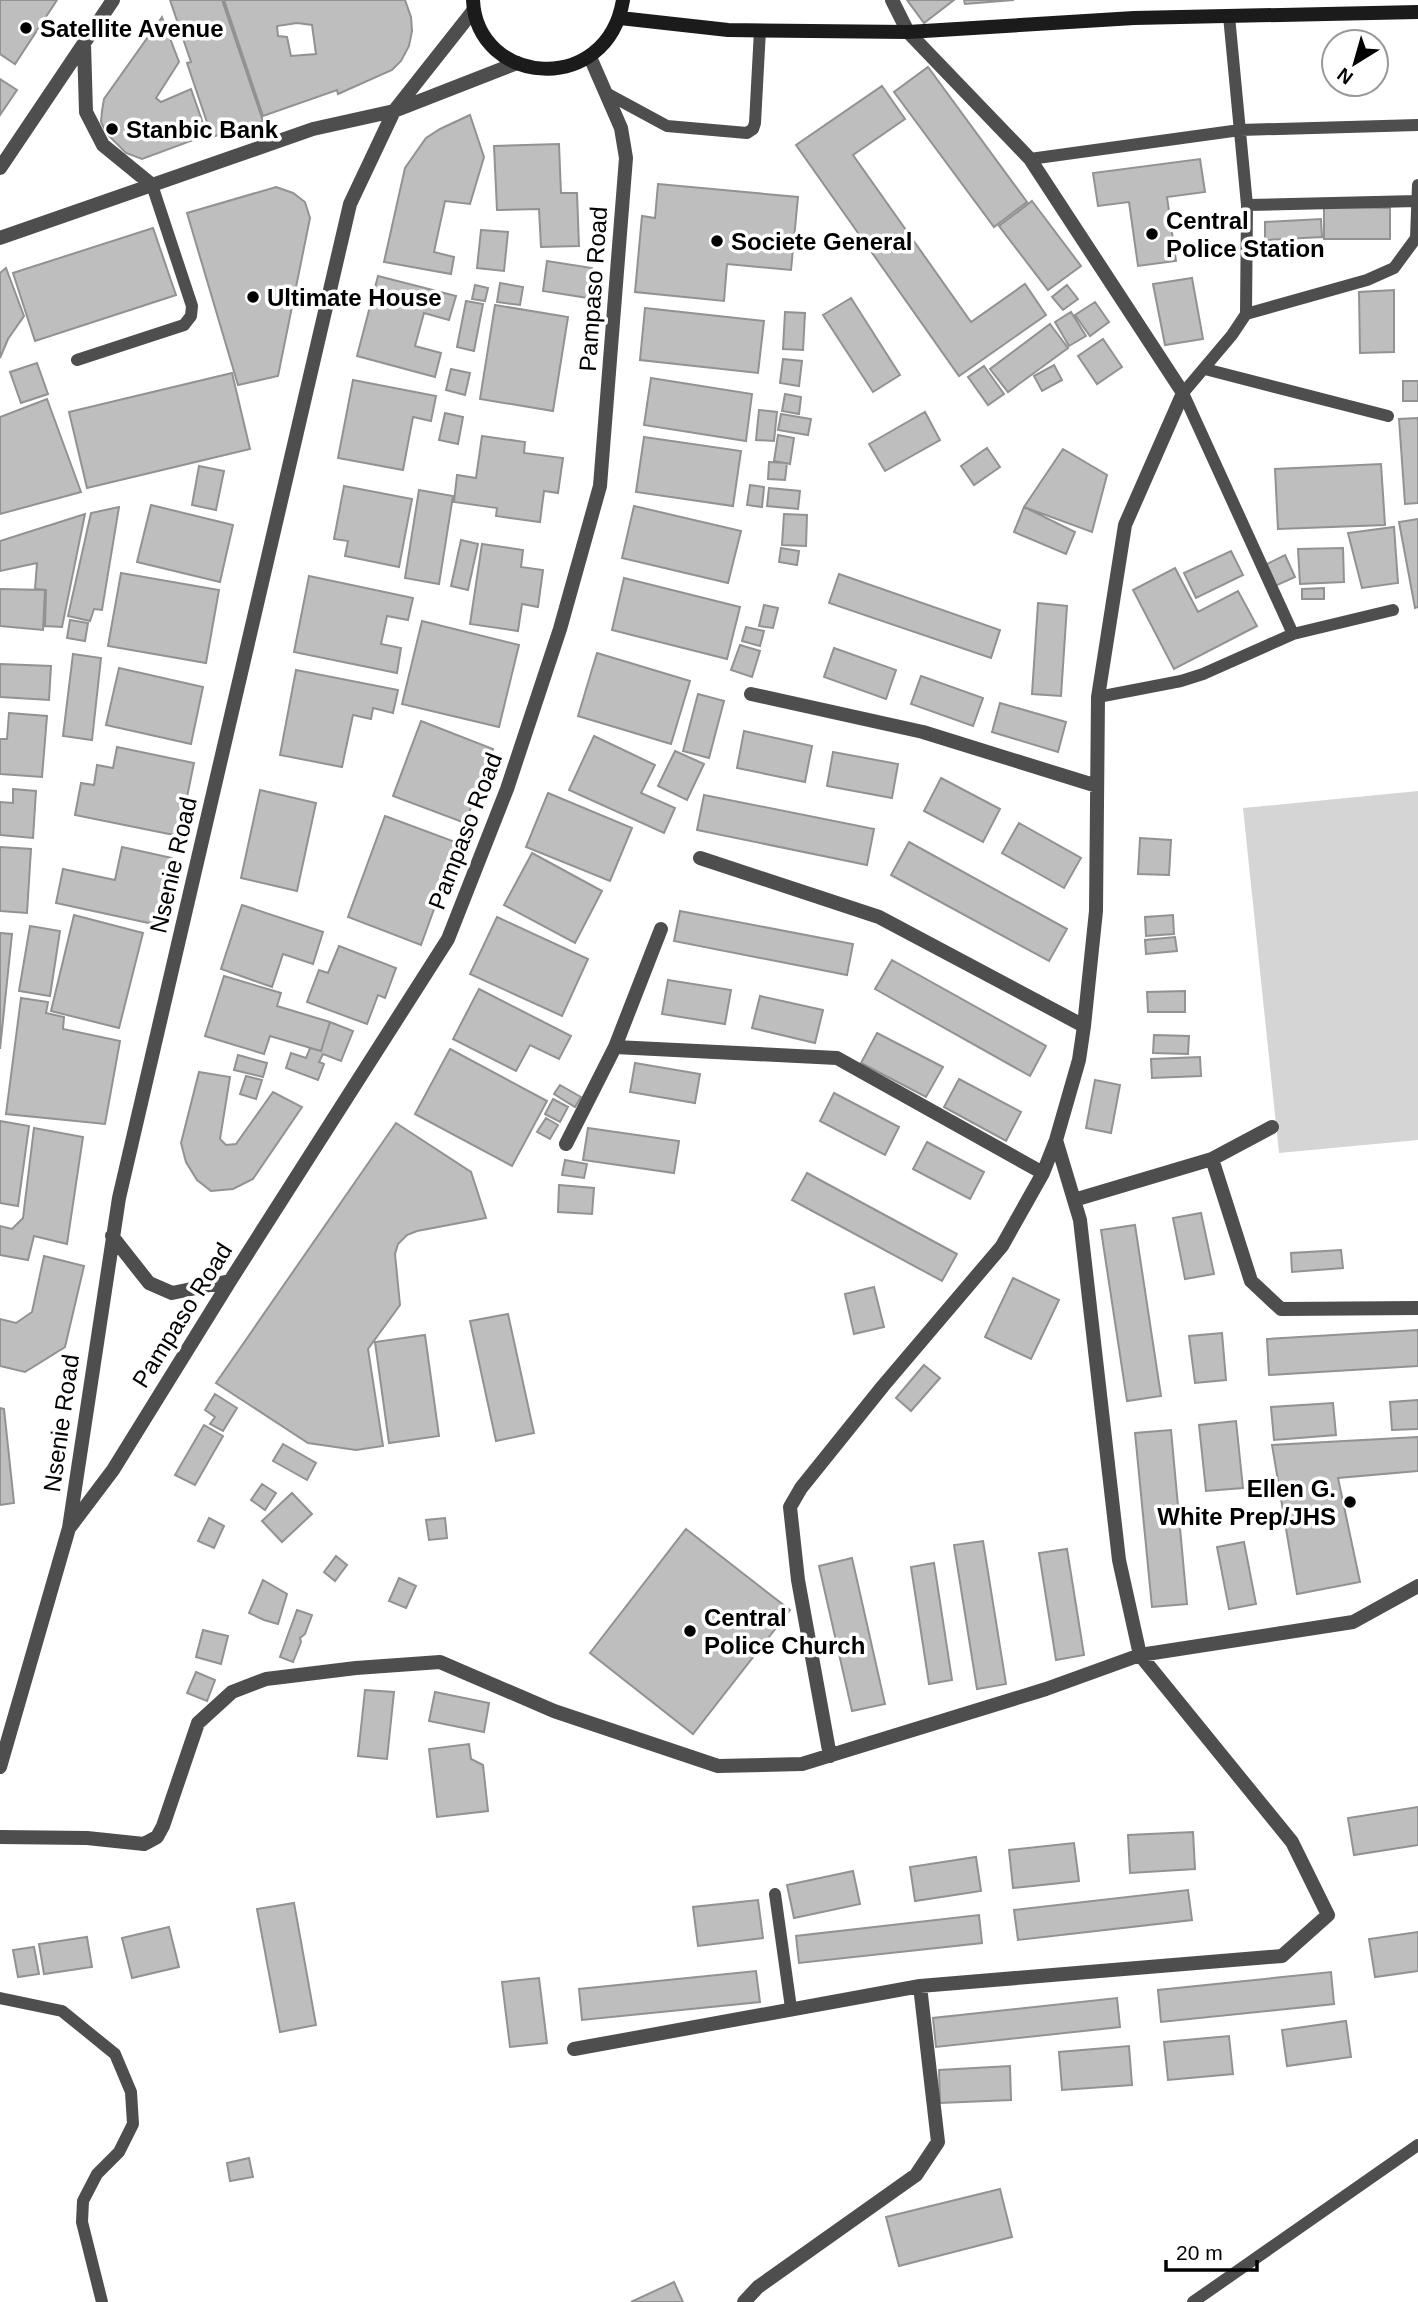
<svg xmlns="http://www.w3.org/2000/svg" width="1418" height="2302" font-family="Helvetica,sans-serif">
<rect width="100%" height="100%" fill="#fff"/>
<path fill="#d5d5d5" d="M 1418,791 L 1418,1140 L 1279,1153 L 1243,808 Z"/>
<path fill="#bebebe" stroke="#929292" stroke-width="2" fill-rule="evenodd" d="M 0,0 L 57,0 L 15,64 L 0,54 Z
M 170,0 L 222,0 L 263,121 L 212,137 L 187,63 L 191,62 Z
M 224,0 L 405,0 L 411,17 L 412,31 L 409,46 L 401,61 L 392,70 L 338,94 L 337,90 L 263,116 ZM 297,23 L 312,25 L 316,54 L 291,56 L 287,37 L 278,36 L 277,26 Z
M 907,0 L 954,0 L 924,23 Z
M 964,0 L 1014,0 L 965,4 Z
M 162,17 L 179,62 L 156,98 L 161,102 L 191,89 L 207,135 L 142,159 L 126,153 L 107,134 L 101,122 L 102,111 L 104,99 Z
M 928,67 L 1027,202 L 994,227 L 894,92 Z
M 0,79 L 17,90 L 0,115 Z
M 882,86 L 905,119 L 853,155 L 971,322 L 1025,284 L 1046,315 L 959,376 L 796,145 Z
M 470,115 L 484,157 L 470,204 L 445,201 L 434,252 L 454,257 L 451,274 L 384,262 L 405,168 L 426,138 L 440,129 Z
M 559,144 L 561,193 L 577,193 L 579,246 L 541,247 L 539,209 L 497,210 L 494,146 Z
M 1200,159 L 1205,192 L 1167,197 L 1176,261 L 1138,266 L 1129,202 L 1098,206 L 1093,173 Z
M 658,184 L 798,197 L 791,270 L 727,264 L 724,301 L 635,292 L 642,216 L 655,218 Z
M 276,187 L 293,193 L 305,202 L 310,218 L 278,376 L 238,385 L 187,213 Z
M 1032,201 L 1081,266 L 1048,290 L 999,226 Z
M 1324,207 L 1390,208 L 1390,239 L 1324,239 Z
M 1321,219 L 1322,237 L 1265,240 L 1265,222 Z
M 153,228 L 176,295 L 35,341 L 13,273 Z
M 481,230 L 508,232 L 504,271 L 477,268 Z
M 547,261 L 592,268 L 588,298 L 543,291 Z
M 6,268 L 24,316 L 8,339 L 0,358 L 0,273 Z
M 378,276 L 456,296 L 449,320 L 424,313 L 415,346 L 441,353 L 435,377 L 357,356 Z
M 1192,278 L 1203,339 L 1165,345 L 1153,284 Z
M 500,283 L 523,287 L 520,305 L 497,302 Z
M 475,285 L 488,288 L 485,301 L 472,299 Z
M 1067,285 L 1078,299 L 1063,310 L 1052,297 Z
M 1394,290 L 1394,352 L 1360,353 L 1359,292 Z
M 851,298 L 900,375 L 873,392 L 823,315 Z
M 466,301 L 483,304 L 474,351 L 457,347 Z
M 1095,302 L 1109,322 L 1090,336 L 1075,315 Z
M 495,305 L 568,317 L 553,411 L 480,399 Z
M 645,308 L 764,321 L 758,373 L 640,360 Z
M 785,312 L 805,313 L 803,350 L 783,349 Z
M 1071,312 L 1086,336 L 1069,346 L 1055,322 Z
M 1050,324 L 1068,348 L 1008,392 L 990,369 Z
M 1103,339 L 1122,367 L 1097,384 L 1078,356 Z
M 783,359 L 802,361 L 799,386 L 780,383 Z
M 37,363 L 48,394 L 21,403 L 10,372 Z
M 1054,365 L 1062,380 L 1042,391 L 1034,376 Z
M 984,366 L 1004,394 L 988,405 L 968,377 Z
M 451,369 L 470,373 L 465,395 L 446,390 Z
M 232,373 L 250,449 L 87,488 L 69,412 Z
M 651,378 L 752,394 L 746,441 L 644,425 Z
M 353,380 L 436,396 L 431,421 L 413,417 L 403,470 L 338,458 Z
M 1403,381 L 1418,381 L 1418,401 L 1403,401 Z
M 785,394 L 801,397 L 799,414 L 782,411 Z
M 47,399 L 81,492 L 0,514 L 0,417 Z
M 759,410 L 777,412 L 774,441 L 756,440 Z
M 925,412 L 940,440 L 885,471 L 869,444 Z
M 445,413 L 463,417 L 458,444 L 439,440 Z
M 781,414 L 811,419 L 808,435 L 778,430 Z
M 1418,418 L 1418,503 L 1405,504 L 1399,419 Z
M 778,435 L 794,438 L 790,464 L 774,461 Z
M 482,436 L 525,442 L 524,453 L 563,458 L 558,493 L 544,491 L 540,522 L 496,516 L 497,508 L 454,502 L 457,475 L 476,478 Z
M 644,437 L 741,451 L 733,506 L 636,492 Z
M 987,448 L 1000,467 L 974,485 L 961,466 Z
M 1063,449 L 1107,475 L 1092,532 L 1024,507 Z
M 769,462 L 787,463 L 785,480 L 768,479 Z
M 1381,464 L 1385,525 L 1278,529 L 1275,469 Z
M 199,466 L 224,471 L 216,510 L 192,505 Z
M 750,485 L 764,487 L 762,507 L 747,505 Z
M 344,486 L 412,499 L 399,567 L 345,556 L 348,541 L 334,539 Z
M 769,488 L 800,491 L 798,509 L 767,506 Z
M 419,490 L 453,496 L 439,584 L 405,578 Z
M 151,505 L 233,525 L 220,582 L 137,562 Z
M 634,506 L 741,531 L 728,583 L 622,558 Z
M 119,507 L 102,610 L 94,609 L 90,621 L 68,616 L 91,513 Z
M 1024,507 L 1075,532 L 1066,554 L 1014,532 Z
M 85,514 L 62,627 L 45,626 L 46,590 L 35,589 L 37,563 L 0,571 L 0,541 Z
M 784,514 L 807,515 L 806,546 L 782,545 Z
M 1418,519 L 1418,607 L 1415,608 L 1399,522 Z
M 1394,527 L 1398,583 L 1362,588 L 1348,533 Z
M 461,540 L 478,544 L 468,590 L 451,586 Z
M 482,544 L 523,550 L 521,567 L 543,570 L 538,607 L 522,604 L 518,631 L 470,624 Z
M 781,548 L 799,551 L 797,565 L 779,562 Z
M 1343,548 L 1344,582 L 1300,584 L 1298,549 Z
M 1231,551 L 1243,575 L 1196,598 L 1184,573 Z
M 1285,555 L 1295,577 L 1275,586 L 1265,565 Z
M 1175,568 L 1198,612 L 1238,591 L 1257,626 L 1174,669 L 1133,590 Z
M 121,573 L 219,590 L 206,663 L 108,646 Z
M 839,574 L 1000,630 L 991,658 L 829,603 Z
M 309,576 L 413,598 L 408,620 L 387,616 L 381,644 L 401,648 L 397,673 L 294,652 Z
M 624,578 L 740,607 L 727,659 L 612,630 Z
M 1324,588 L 1324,599 L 1302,599 L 1302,589 Z
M 0,589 L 45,590 L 43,630 L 0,626 Z
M 1038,603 L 1067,606 L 1061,696 L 1032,694 Z
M 764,605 L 778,608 L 773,628 L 759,626 Z
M 70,620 L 88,623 L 85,641 L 67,638 Z
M 422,621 L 519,645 L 499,727 L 402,704 Z
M 746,627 L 764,631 L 760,646 L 742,641 Z
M 740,645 L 760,651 L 752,677 L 731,670 Z
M 834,648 L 896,670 L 886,699 L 824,677 Z
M 597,653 L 690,681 L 671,744 L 578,716 Z
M 73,654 L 101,658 L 92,740 L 63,736 Z
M 0,664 L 51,666 L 49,700 L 0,697 Z
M 119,668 L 203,687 L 191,744 L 106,725 Z
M 296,670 L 398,690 L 393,713 L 373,708 L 371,719 L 353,715 L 342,767 L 280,755 Z
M 921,676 L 983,698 L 973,726 L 911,704 Z
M 698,694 L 724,701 L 709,758 L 683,751 Z
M 1000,703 L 1066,722 L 1058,752 L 992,732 Z
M 9,713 L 47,716 L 42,777 L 0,774 L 0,739 L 7,739 Z
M 421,721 L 493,749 L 465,823 L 393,796 Z
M 744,731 L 812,746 L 805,782 L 737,768 Z
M 594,736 L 655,765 L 641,793 L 675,808 L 664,833 L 569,790 Z
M 117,747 L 194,763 L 179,836 L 75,815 L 81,783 L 94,785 L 97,765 L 113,768 Z
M 675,751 L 704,764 L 687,800 L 658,786 Z
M 833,752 L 898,764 L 892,798 L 827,786 Z
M 941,778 L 1000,809 L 983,842 L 924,811 Z
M 13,789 L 36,791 L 33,838 L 0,835 L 0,802 L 13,803 Z
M 260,790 L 316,803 L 297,891 L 241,878 Z
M 548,793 L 632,828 L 610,881 L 526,847 Z
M 704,795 L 874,829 L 867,865 L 697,830 Z
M 385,816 L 458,843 L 421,945 L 348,917 Z
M 1019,823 L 1081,858 L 1064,888 L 1002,853 Z
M 1140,838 L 1171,840 L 1169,875 L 1138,874 Z
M 909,842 L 1067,929 L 1049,961 L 891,875 Z
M 0,847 L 31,849 L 27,913 L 0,911 Z
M 122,847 L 172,858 L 158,925 L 56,903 L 63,869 L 115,880 Z
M 532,853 L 602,891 L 575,943 L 504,905 Z
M 242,905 L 323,932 L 313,964 L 283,954 L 272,987 L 221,969 Z
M 680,911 L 853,944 L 847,975 L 674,941 Z
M 74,915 L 143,933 L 119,1028 L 51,1011 Z
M 1173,915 L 1174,934 L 1146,936 L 1145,917 Z
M 497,917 L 588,959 L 562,1016 L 470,974 Z
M 30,926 L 60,931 L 50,996 L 19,991 Z
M 0,933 L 12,934 L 0,1049 Z
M 1175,937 L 1177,951 L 1146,954 L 1145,940 Z
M 339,946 L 396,968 L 385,998 L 378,995 L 367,1024 L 307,1002 L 319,970 L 328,973 Z
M 892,960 L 1046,1046 L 1030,1076 L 875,989 Z
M 224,976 L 281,993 L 277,1006 L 330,1022 L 321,1051 L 270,1036 L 264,1054 L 205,1036 Z
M 668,980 L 731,990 L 725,1024 L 662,1014 Z
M 479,989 L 571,1036 L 559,1059 L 530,1045 L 516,1071 L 453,1039 Z
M 1185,991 L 1185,1012 L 1148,1012 L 1147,992 Z
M 760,996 L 823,1010 L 815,1043 L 752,1028 Z
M 21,998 L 48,1002 L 46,1013 L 64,1017 L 63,1029 L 120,1041 L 105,1124 L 6,1114 Z
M 330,1022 L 353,1031 L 341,1061 L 323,1054 L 319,1062 L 324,1064 L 318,1080 L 286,1068 L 291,1053 L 306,1058 L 310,1048 L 321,1051 Z
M 877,1033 L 943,1067 L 926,1097 L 861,1063 Z
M 1154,1035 L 1189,1036 L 1188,1054 L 1153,1053 Z
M 450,1049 L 547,1101 L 512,1166 L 415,1114 Z
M 238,1055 L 267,1063 L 263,1077 L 234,1070 Z
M 1200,1057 L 1201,1076 L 1152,1078 L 1151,1059 Z
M 635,1063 L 700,1074 L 695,1103 L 630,1092 Z
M 199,1072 L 230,1077 L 220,1139 L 226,1145 L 236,1144 L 273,1092 L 302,1107 L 253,1179 L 233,1189 L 211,1191 L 197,1180 L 186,1162 L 181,1143 Z
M 246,1076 L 262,1080 L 256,1099 L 240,1094 Z
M 959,1079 L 1021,1112 L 1006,1141 L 944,1107 Z
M 1095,1080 L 1120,1085 L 1111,1133 L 1086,1128 Z
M 560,1085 L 581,1097 L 575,1107 L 554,1094 Z
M 834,1093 L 899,1127 L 885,1155 L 820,1121 Z
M 553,1099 L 568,1107 L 560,1122 L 545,1114 Z
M 546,1118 L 558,1125 L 550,1139 L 537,1132 Z
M 0,1121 L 29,1126 L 18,1206 L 0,1203 Z
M 396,1123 L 471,1172 L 486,1218 L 417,1231 L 407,1235 L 398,1244 L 395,1254 L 400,1305 L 368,1349 L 383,1446 L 356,1450 L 308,1443 L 216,1383 Z
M 34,1128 L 83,1137 L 67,1244 L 34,1236 L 28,1260 L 0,1255 L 0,1226 L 12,1229 L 23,1218 Z
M 588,1128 L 679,1141 L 674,1173 L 583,1160 Z
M 927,1142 L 984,1172 L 970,1199 L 913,1169 Z
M 565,1160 L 587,1164 L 584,1178 L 562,1175 Z
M 807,1173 L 957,1254 L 942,1281 L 792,1200 Z
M 559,1185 L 594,1188 L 592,1214 L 558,1212 Z
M 1201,1213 L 1214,1274 L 1185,1279 L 1173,1218 Z
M 1135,1225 L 1161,1396 L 1127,1401 L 1101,1230 Z
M 1341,1250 L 1343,1268 L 1292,1272 L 1291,1253 Z
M 44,1256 L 84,1266 L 65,1347 L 25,1372 L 0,1366 L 0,1319 L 16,1323 L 32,1312 Z
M 1013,1278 L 1059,1300 L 1031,1359 L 985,1337 Z
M 874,1287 L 884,1327 L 854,1334 L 845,1294 Z
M 508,1314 L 534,1433 L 496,1441 L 470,1321 Z
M 1418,1330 L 1418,1366 L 1269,1375 L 1267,1339 Z
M 1222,1333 L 1226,1380 L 1195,1383 L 1189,1336 Z
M 425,1335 L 439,1436 L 389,1443 L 375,1342 Z
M 924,1365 L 940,1378 L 911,1411 L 896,1398 Z
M 215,1394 L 237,1408 L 223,1431 L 210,1424 L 215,1417 L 205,1410 Z
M 1418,1400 L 1418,1429 L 1392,1430 L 1390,1402 Z
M 1333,1403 L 1336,1435 L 1274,1440 L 1271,1407 Z
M 0,1408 L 4,1409 L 14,1503 L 0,1505 Z
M 1236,1421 L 1243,1488 L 1206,1491 L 1199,1425 Z
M 204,1425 L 223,1436 L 195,1485 L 175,1475 Z
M 1171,1430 L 1187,1604 L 1152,1607 L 1135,1433 Z
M 1418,1437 L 1418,1471 L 1338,1478 L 1360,1582 L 1297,1594 L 1272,1445 Z
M 283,1444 L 316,1463 L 307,1480 L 273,1461 Z
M 262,1484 L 276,1493 L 265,1510 L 251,1500 Z
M 292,1493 L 312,1514 L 282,1542 L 262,1521 Z
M 209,1518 L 224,1526 L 214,1548 L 198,1541 Z
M 445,1518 L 447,1538 L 429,1540 L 426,1520 Z
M 686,1529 L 790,1610 L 693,1734 L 590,1653 Z
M 983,1541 L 1006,1684 L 977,1689 L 954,1545 Z
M 1244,1542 L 1256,1604 L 1229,1609 L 1217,1547 Z
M 1067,1549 L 1084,1655 L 1056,1660 L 1039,1553 Z
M 336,1556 L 347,1565 L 335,1581 L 324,1572 Z
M 852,1558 L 885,1704 L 852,1711 L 819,1566 Z
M 934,1563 L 952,1680 L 929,1684 L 911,1567 Z
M 399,1578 L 416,1586 L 406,1608 L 389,1601 Z
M 263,1580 L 287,1594 L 278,1624 L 264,1620 L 249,1613 Z
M 297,1610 L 312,1615 L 305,1634 L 300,1638 L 301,1642 L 293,1662 L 280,1657 Z
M 203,1630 L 228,1636 L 221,1664 L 196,1657 Z
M 196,1672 L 215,1680 L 207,1701 L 187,1693 Z
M 365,1690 L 394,1692 L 387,1759 L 358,1756 Z
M 435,1692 L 489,1703 L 484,1732 L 429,1721 Z
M 469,1744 L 471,1759 L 483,1765 L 488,1811 L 437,1817 L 429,1749 Z
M 1418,1807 L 1418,1845 L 1354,1855 L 1348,1818 Z
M 1193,1832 L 1195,1869 L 1130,1873 L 1128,1835 Z
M 1074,1843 L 1079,1881 L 1013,1888 L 1009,1850 Z
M 976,1857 L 981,1891 L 915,1901 L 910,1867 Z
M 853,1871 L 860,1904 L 794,1918 L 787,1885 Z
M 1188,1890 L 1192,1920 L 1018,1940 L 1014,1910 Z
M 758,1900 L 763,1938 L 698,1946 L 693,1907 Z
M 294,1903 L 316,2025 L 280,2032 L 257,1909 Z
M 979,1915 L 982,1943 L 799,1963 L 796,1936 Z
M 169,1927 L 179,1967 L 132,1978 L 122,1938 Z
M 1418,1932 L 1418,1971 L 1375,1977 L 1369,1939 Z
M 87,1937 L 92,1967 L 44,1974 L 39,1944 Z
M 34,1947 L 39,1974 L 18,1977 L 13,1950 Z
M 756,1971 L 760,2002 L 582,2020 L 579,1989 Z
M 1331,1972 L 1334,2004 L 1161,2022 L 1158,1990 Z
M 539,1978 L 547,2043 L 510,2047 L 502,1982 Z
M 1117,1998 L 1120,2027 L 936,2047 L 933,2018 Z
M 1346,2021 L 1351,2057 L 1287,2066 L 1282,2030 Z
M 1229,2036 L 1233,2074 L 1168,2080 L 1164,2042 Z
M 1129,2046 L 1132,2085 L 1062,2090 L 1059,2052 Z
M 1010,2066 L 1011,2100 L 940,2103 L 939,2070 Z
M 249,2158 L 253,2177 L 230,2181 L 227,2163 Z
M 1000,2189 L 1012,2237 L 899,2266 L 886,2217 Z
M 674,2282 L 683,2302 L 631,2302 Z"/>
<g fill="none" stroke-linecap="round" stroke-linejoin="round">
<path stroke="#4e4e4e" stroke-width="12" d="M 1229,16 L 1247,205 L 1246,314 L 1232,335 L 1183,393 L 1293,634
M 606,93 L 667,126 L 747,133 L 753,129 L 755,123 L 760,30
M 1030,159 L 1240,130 L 1418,125
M 1247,205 L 1417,201
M 1246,314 L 1367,280 L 1394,268 L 1416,238 L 1418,185
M 77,360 L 184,325 L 191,316 L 192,306 L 152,185
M 1205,369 L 1388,416
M 1098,697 L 1181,681 L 1203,674 L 1293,634 L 1393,610
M 775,1894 L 791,2008
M 0,1998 L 62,2011 L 115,2054 L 131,2092 L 133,2124 L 119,2152 L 97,2174 L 83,2201 L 82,2222 L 102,2302
M 1193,2302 L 1418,2145"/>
<path stroke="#4e4e4e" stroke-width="14" d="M 84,44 L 86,112 L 103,145 L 152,185
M 0,168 L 113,0
M 0,238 L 313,129 L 394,111 L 517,63
M 751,694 L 923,732 L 1097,786
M 700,858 L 879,917 L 1084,1026
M 615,1047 L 661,929
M 566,1144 L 615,1047 L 837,1058 L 1043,1173
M 1212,1159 L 1251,1281 L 1281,1309 L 1418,1308
M 1074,1200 L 1212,1159 L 1272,1127
M 112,1236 L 149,1283 L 172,1293 L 230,1281
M 70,1527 L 113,1470 L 230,1281 L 448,939 L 507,789 L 560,629 L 600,486 L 626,158 L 621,128 L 590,57
M 830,1756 L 798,1580 L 790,1507 L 801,1488 L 883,1386 L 1002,1246 L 1043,1173 L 1056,1140 L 1079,1060 L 1084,1026 L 1096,911 L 1098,697 L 1125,525 L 1183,393 L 1030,159 L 908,32 L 892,0
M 0,1767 L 69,1528 L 119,1198 L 350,204 L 394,111 L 473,11
M 0,1837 L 87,1838 L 144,1844 L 157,1837 L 163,1826 L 198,1723 L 232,1692 L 266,1679 L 356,1668 L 440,1662 L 554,1711 L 718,1766 L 802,1764 L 1046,1689 L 1140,1655 L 1353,1622 L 1418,1586
M 574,2049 L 920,1986 L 1282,1956 L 1328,1915 L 1292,1842 L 1140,1655 L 1119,1560 L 1080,1220 L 1056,1140
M 744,2302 L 758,2287 L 916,2175 L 938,2142 L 920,1986"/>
<path stroke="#1b1b1b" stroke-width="14" d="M 473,0 C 477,86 607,97 623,0
M 620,18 L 728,30 L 908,32 L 1134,18 L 1418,12"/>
</g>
<g fill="#000" stroke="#fff" stroke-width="2.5">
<circle cx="26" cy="28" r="7"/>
<circle cx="112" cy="129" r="7"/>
<circle cx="1152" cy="234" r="7"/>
<circle cx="717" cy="241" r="7"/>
<circle cx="253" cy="297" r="7"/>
<circle cx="1350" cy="1502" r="7"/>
<circle cx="690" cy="1631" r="7"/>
</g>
<g text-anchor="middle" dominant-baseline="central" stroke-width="7" stroke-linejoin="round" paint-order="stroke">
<g font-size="24" font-weight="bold" fill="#000" stroke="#fff" text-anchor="start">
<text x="40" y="28">Satellite Avenue</text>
<text x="126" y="129">Stanbic Bank</text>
<text x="1166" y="220">Central<tspan x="1166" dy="28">Police Station</tspan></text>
<text x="731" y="241">Societe General</text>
<text x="267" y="297">Ultimate House</text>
<text x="1336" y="1488" text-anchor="end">Ellen G.<tspan x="1336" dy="28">White Prep/JHS</tspan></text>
<text x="704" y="1617">Central<tspan x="704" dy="28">Police Church</tspan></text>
</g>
<g font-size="24" fill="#000" stroke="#fff">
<text transform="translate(593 289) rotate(-86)">Pampaso Road</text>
<text transform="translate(465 831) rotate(-69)">Pampaso Road</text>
<text transform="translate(173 865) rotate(-77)">Nsenie Road</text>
<text transform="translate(182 1315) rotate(-58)">Pampaso Road</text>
<text transform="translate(61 1423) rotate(-82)">Nsenie Road</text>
</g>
</g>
<g transform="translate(1355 63) rotate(217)"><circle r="33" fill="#ffffff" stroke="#999999" stroke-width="2"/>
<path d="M0-5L12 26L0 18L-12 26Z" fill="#000000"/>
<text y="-10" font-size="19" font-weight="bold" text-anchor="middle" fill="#000000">N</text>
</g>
<path d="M1166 2260v10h91v-10" fill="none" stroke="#000000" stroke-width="3.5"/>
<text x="1176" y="2260" font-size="21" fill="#000000" stroke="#ffffff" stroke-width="5" paint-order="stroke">20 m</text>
</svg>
